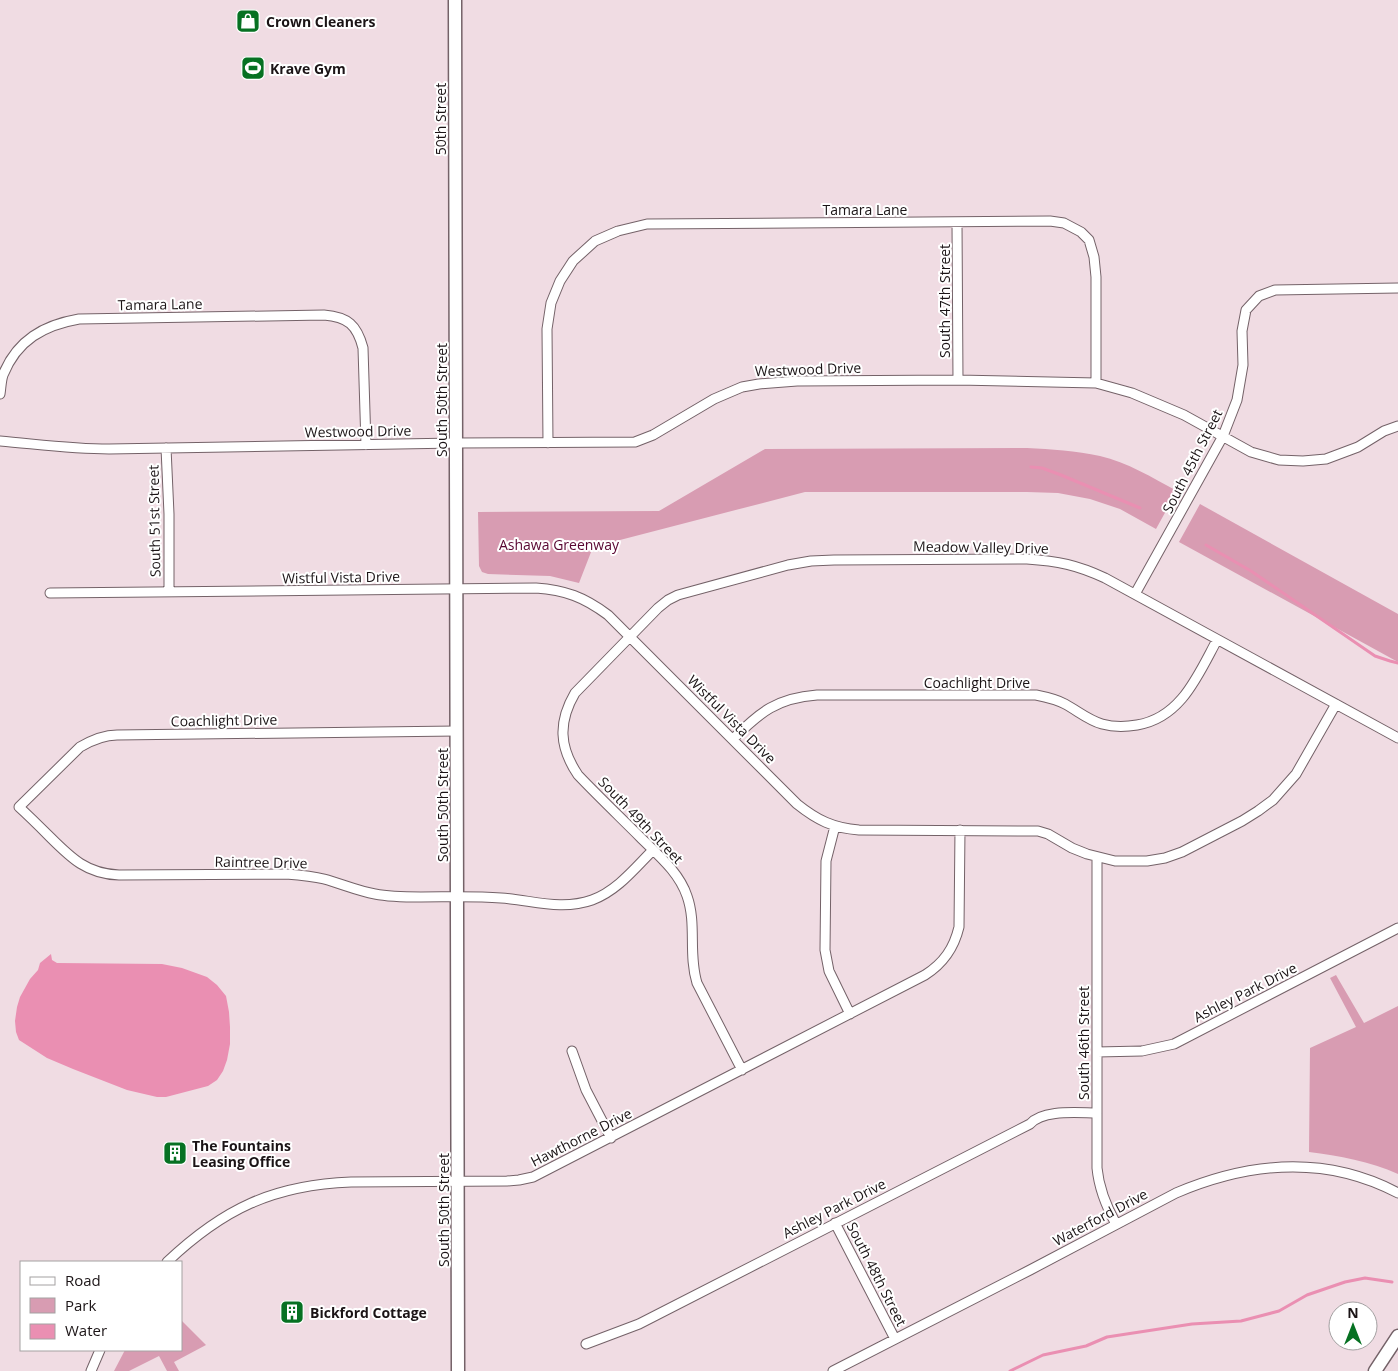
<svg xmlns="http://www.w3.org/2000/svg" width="1398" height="1371" font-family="'Open Sans',sans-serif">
<rect width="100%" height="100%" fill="#f0dce3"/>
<path fill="#d89cb2" d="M 1027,448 C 1051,449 1076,451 1100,456 C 1127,462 1153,478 1177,491 L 1156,529 L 1120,509 L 1090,499 L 1058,493 L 1027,492 L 805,492 L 593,547 L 579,583 L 550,576 L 488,574 L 482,572 L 479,566 L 478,512 L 659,511 L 765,449 Z
M 1200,504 L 1398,614 L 1398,662 L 1179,542 Z
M 1336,975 L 1364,1023 L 1398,1006 L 1398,1174 C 1370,1161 1339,1156 1309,1152 L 1310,1048 L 1356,1027 L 1330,978 Z
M 181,1320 L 206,1345 L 174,1362 L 179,1371 L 167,1371 L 159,1356 L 129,1371 L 114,1371 L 125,1350 L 181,1350 Z"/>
<path fill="#ea8fb2" d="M 51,954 L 52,960 L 57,963 L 162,964 L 182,968 L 207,977 L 217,985 L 226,996 L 229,1012 L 230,1027 L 230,1044 L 227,1060 L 223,1071 L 217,1080 L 208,1086 L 166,1097 L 157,1097 L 127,1090 L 73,1069 L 47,1058 L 19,1040 L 16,1032 L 15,1021 L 17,1007 L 20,997 L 30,979 L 38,970 L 40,963 Z"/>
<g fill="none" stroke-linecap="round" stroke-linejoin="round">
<path stroke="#ea8fb2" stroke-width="3" d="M 1031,467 L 1042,468 L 1061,475 L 1140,508
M 1206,545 L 1251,571 L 1375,656 L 1390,661 L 1398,663
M 1010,1371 L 1043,1355 L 1086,1346 L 1107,1337 L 1192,1324 L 1241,1321 L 1279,1311 L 1307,1295 L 1345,1282 L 1365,1278 L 1392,1282"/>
<g stroke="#746268" stroke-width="11">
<path id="minor" d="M 957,223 L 958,380
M 0,394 C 1,388 1,381 3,375 C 17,340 44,325 79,319 L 324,315 C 348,317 357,325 363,348 L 366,445
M 0,441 C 36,444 72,449 109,449 L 456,443 L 635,442 L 653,435 L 714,399 L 742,387 L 759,384 L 797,381 L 958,380 L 1096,383 L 1132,393 L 1184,415 L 1251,452 L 1279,460 L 1303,461 L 1326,459 L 1358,447 L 1384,431 L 1398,426
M 548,443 L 547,329 L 551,303 L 560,281 L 573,261 L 595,241 L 618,231 L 647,224 L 1050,221 L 1064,223 L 1081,232 L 1089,240 L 1094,257 L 1096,277 L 1096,383
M 166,448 L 169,514 L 169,592
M 50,593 L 536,588 C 565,590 584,597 608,615 L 797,804 C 817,820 833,828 859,830 L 1038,831 L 1048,834 L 1072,848 L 1087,854 L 1115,861 L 1147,861 L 1165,858 L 1182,852 L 1242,821 L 1258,811 L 1273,800 L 1296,774 L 1336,704
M 1135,594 L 1223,436 L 1237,400 L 1243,365 L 1242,331 L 1246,310 L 1259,296 L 1275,290 L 1398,288
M 457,731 L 117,735 C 103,735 92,740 80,747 L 19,807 C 30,817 40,827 50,837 C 71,858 87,874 119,875 L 286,874 C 299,875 312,876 324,879 C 342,884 358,891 375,894 C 390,897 406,897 421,897 C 448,897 475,896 501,898 C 532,900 561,911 592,900 C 617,891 635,868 653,850
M 733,739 C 760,712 777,698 817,695 L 1036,695 C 1046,697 1056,699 1065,704 C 1078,711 1088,720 1102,724 C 1113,727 1125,727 1137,725 C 1181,718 1198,675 1217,640
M 835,826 L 826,861 L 825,950 L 829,971 L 850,1014
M 1097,858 L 1097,1168 C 1099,1189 1106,1206 1116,1224
M 572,1051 L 586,1090 L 611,1138
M 1097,1052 L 1142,1051 L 1174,1044 L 1398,928
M 742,1070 L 697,983 C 688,954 697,924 687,896 C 679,872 658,855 640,837 C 620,817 598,796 578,775 C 559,747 558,722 575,693 L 658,608 L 668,600 L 678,595 L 788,565 L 811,561 L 834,560 L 1027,559 C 1058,561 1077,565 1105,578 L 1398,738
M 835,1223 L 895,1339
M 167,1262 C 223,1209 273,1185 351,1182 L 507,1181 L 519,1180 L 533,1177 L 925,975 C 944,963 954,948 959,927 L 960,830
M 586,1344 L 639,1324 L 1030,1124 C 1043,1109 1078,1113 1097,1113
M 91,1371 L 100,1350
M 833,1371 L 1030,1270 L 1176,1193 C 1249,1162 1326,1155 1398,1193"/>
</g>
<g stroke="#746268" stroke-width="15">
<path id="secondary" d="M 455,0 L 458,1371
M 1375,1371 L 1398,1336"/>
</g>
<use href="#minor" stroke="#fff" stroke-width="9"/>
<use href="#secondary" stroke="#fff" stroke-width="12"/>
</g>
<defs>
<g id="shop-square" transform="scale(1.25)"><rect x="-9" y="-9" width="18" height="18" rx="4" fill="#067122" stroke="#fff"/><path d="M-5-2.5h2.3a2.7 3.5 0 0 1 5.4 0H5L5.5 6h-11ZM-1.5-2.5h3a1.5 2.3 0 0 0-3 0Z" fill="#fff"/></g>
<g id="stadium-square" transform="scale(1.25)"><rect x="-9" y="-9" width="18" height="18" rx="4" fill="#067122" stroke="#fff"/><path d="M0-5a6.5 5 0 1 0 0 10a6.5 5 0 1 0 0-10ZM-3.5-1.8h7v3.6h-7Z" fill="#fff"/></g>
<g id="building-square" transform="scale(1.25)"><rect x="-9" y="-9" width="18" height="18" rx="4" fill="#067122" stroke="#fff"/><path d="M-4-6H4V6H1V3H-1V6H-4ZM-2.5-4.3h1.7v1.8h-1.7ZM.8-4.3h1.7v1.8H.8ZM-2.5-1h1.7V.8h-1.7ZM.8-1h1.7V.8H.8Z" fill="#fff"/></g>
</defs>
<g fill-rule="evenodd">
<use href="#shop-square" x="248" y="21"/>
<use href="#stadium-square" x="253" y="68"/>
<use href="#building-square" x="175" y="1153"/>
<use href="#building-square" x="292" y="1312"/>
</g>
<g text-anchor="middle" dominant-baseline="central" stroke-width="4" stroke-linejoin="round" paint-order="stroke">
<g font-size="14" font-weight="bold" fill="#1b1416" stroke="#fff" text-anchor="start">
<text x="266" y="21">Crown Cleaners</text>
<text x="270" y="68">Krave Gym</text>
<text x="192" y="1145">The Fountains<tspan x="192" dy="16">Leasing Office</tspan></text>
<text x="310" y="1312">Bickford Cottage</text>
</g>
<g font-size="14" fill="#1b1416" stroke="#fff">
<text transform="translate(440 119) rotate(-90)">50th Street</text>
<text x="865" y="209">Tamara Lane</text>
<text transform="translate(944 301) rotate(-90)">South 47th Street</text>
<text transform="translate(160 304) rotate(-1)">Tamara Lane</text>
<text transform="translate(808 369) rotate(-2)">Westwood Drive</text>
<text transform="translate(441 400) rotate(-90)">South 50th Street</text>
<text transform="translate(358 431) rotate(-1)">Westwood Drive</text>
<text transform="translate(1192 461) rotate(-63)">South 45th Street</text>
<text transform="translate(154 521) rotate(-91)">South 51st Street</text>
<text transform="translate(981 547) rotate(1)">Meadow Valley Drive</text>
<text transform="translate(341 577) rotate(-1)">Wistful Vista Drive</text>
<text x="977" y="682">Coachlight Drive</text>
<text transform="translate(732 719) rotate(45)">Wistful Vista Drive</text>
<text transform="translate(224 720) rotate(-1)">Coachlight Drive</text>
<text transform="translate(442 805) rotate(-90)">South 50th Street</text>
<text transform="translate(641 820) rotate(46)">South 49th Street</text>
<text transform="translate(261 862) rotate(1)">Raintree Drive</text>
<text transform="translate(1245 992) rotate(-27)">Ashley Park Drive</text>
<text transform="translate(1083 1043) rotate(-90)">South 46th Street</text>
<text transform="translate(581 1137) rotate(-27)">Hawthorne Drive</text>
<text transform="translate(834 1208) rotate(-27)">Ashley Park Drive</text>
<text transform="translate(443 1210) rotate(-90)">South 50th Street</text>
<text transform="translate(1100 1217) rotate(-28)">Waterford Drive</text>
<text transform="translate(877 1274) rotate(63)">South 48th Street</text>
</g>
<g font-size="14" fill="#580531" stroke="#fff">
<text x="559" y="544">Ashawa Greenway</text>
</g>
</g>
<rect x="20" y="1261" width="162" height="90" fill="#ffffff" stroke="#a4a1a2"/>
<rect x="30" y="1277" width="25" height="8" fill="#ffffff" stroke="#a4a1a2"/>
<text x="65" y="1286" font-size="15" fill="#1b1416">Road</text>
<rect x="30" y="1298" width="25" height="15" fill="#d89cb2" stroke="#a4a1a2"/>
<text x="65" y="1311" font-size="15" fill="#1b1416">Park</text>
<rect x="30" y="1324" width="25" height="15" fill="#ea8fb2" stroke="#a4a1a2"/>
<text x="65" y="1336" font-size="15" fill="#1b1416">Water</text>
<g transform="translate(1353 1326)"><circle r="24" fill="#ffffff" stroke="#a4a1a2"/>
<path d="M0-4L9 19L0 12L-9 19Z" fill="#067122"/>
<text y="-8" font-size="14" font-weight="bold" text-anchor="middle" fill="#1b1416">N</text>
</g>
</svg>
